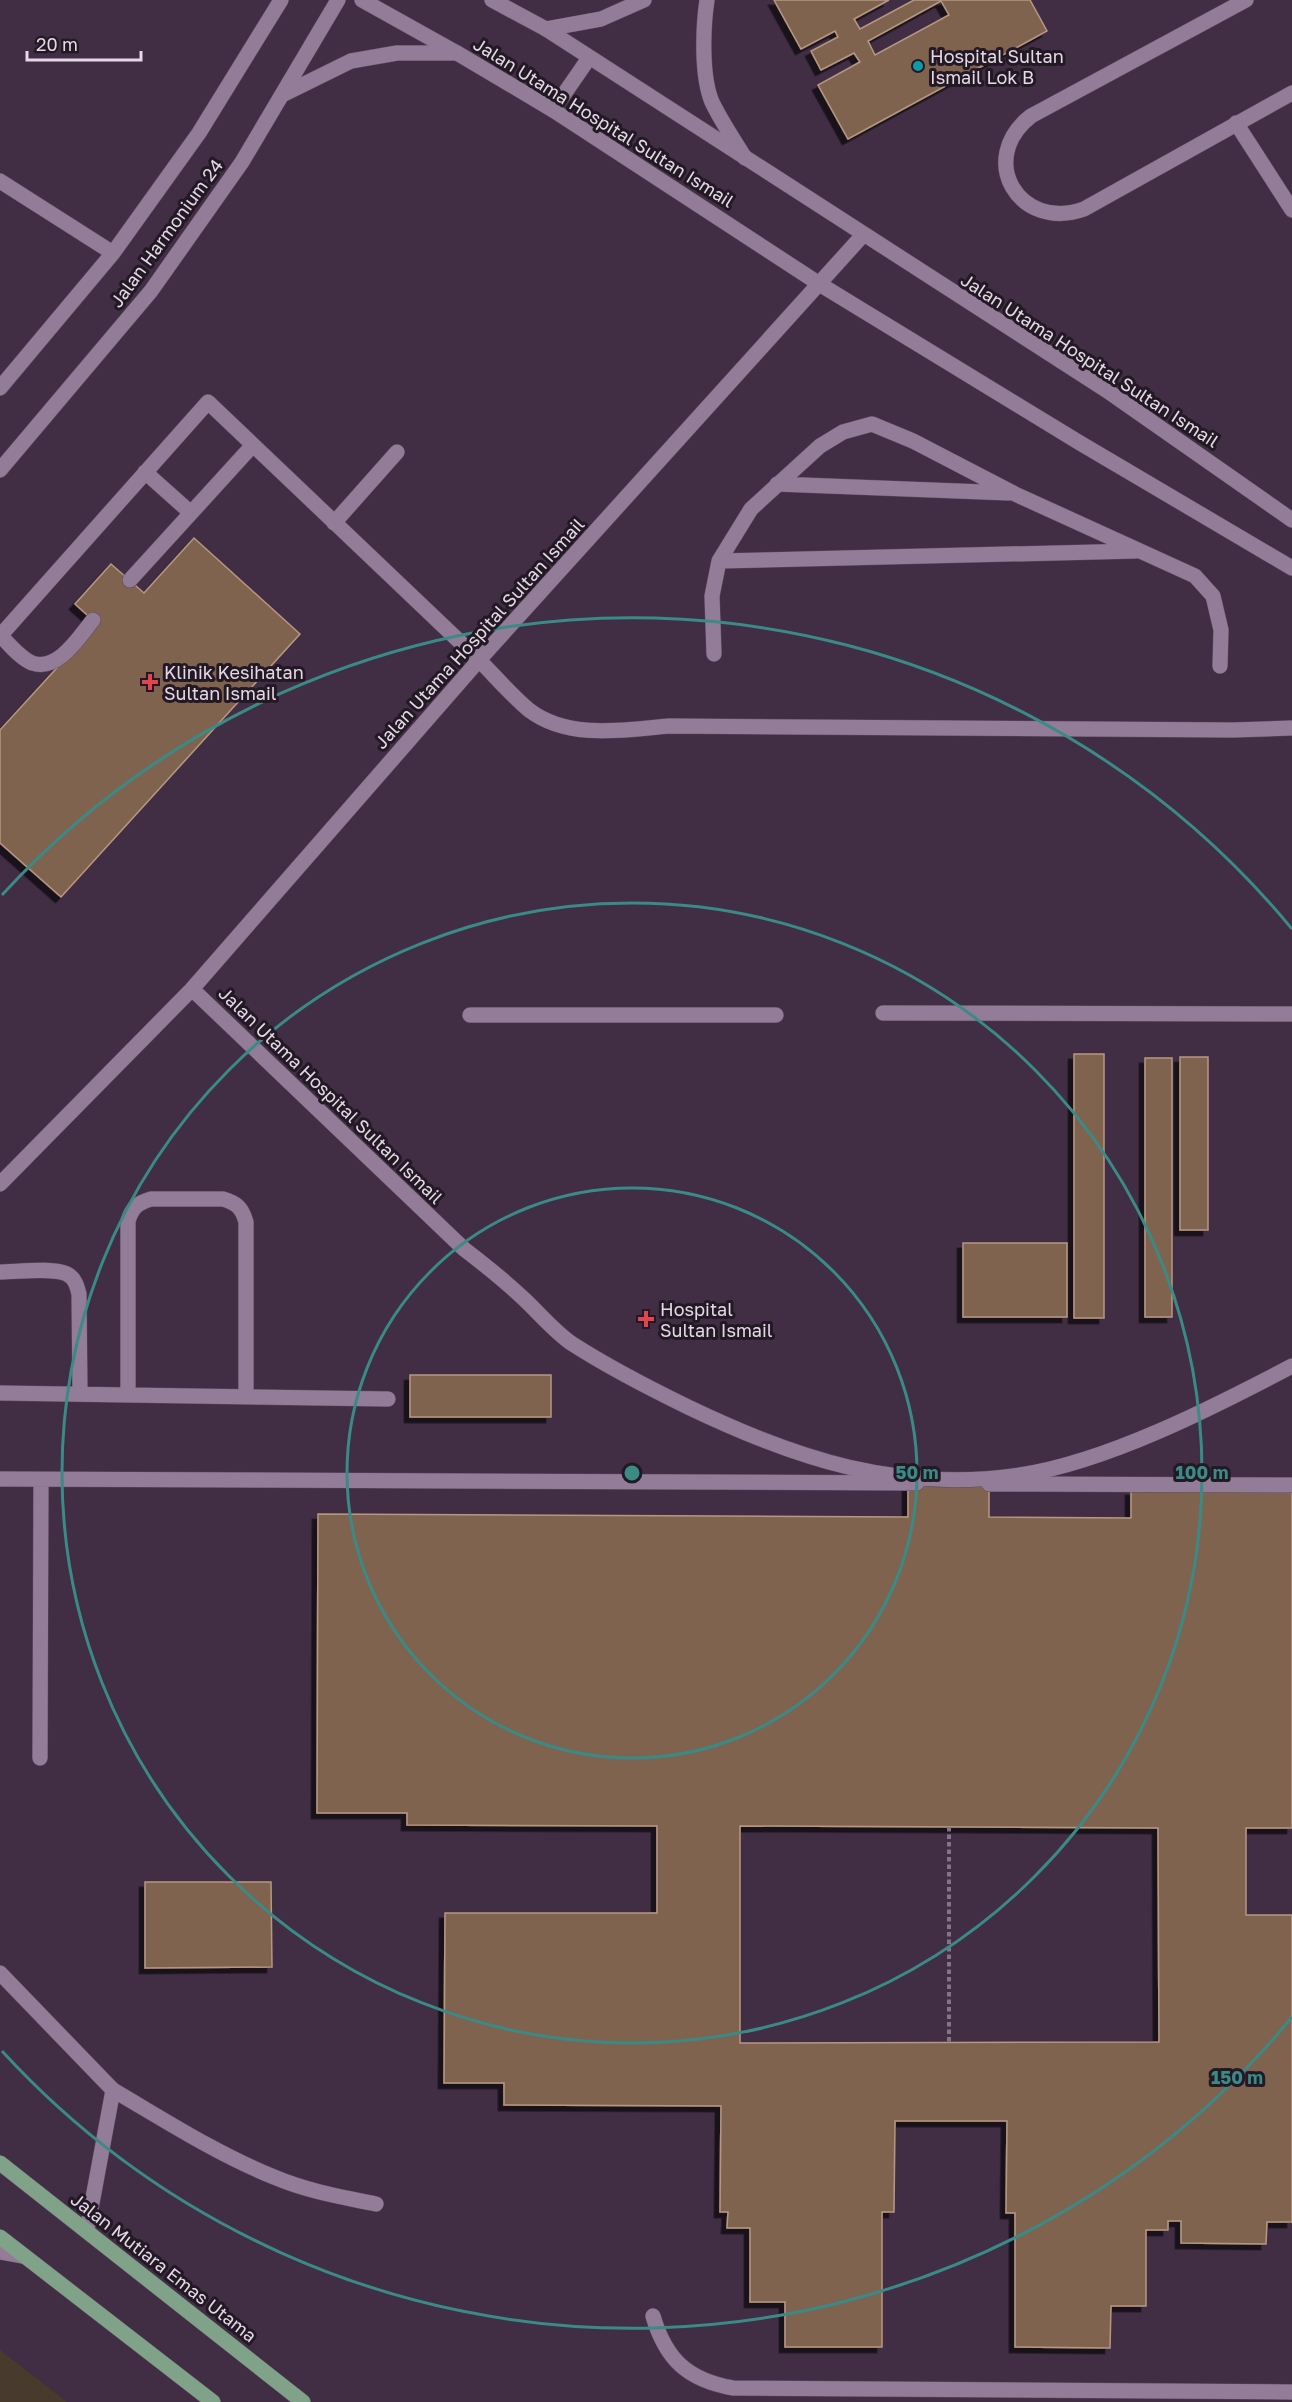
<svg xmlns="http://www.w3.org/2000/svg" width="1292" height="2402" font-family="'Golos Text',sans-serif">
<defs>
<filter id="shadow"><feDropShadow dx="-5.5" dy="5.5" stdDeviation="0" flood-color="#0009"/></filter>
</defs>
<rect width="100%" height="100%" fill="#412d44"/>
<path fill="#483a2d" d="M 0,2350 L 67,2402 L 0,2402 Z"/>
<path fill="#80644f" stroke="#b69881" stroke-width="1.5" fill-rule="evenodd" filter="url(#shadow)" d="M 774,0 L 889,0 L 854,19 L 860,29 L 914,0 L 1030,0 L 1047,31 L 848,139 L 818,85 L 860,62 L 854,53 L 821,70 L 811,51 L 838,37 L 835,31 L 801,49 ZM 941,1 L 949,15 L 875,55 L 868,41 Z
M 194,538 L 300,634 L 61,897 L 0,843 L 0,730 L 97,624 L 75,604 L 111,564 L 144,593 Z
M 1074,1054 L 1104,1054 L 1104,1318 L 1074,1318 Z
M 1180,1057 L 1208,1057 L 1208,1230 L 1180,1230 Z
M 1145,1058 L 1172,1058 L 1172,1317 L 1145,1317 Z
M 963,1243 L 1067,1243 L 1067,1317 L 963,1317 Z
M 410,1375 L 551,1375 L 551,1417 L 410,1417 Z
M 908,1486 L 989,1486 L 989,1517 L 1131,1518 L 1131,1490 L 1292,1490 L 1292,1828 L 1246,1828 L 1246,1915 L 1292,1915 L 1292,2222 L 1267,2222 L 1266,2244 L 1181,2243 L 1181,2221 L 1168,2221 L 1168,2230 L 1146,2230 L 1146,2306 L 1111,2306 L 1110,2348 L 1015,2347 L 1015,2213 L 1006,2213 L 1007,2121 L 895,2121 L 894,2212 L 882,2212 L 882,2347 L 785,2347 L 785,2302 L 750,2302 L 750,2228 L 727,2228 L 728,2212 L 720,2212 L 721,2106 L 504,2105 L 504,2083 L 444,2083 L 445,1913 L 657,1913 L 657,1826 L 407,1825 L 407,1813 L 317,1813 L 318,1514 L 908,1517 ZM 740,1826 L 1158,1828 L 1159,2042 L 740,2043 Z
M 145,1882 L 271,1882 L 272,1967 L 145,1968 Z"/>
<g fill="none" stroke-linecap="round" stroke-linejoin="round">
<g stroke="#5c4b5f" stroke-width="16">
<path id="lane" d="M 707,0 C 703,27 701,76 712,102 C 721,121 734,140 745,158
M 1246,0 L 1031,116 C 976,159 1019,232 1084,209 L 1292,93
M 546,29 L 601,19 L 644,0
M 553,110 L 589,58
M 1236,123 L 1292,210
M 145,472 L 191,513
M 777,484 L 1009,493
M 334,523 L 397,452
M 719,561 L 1136,551
M 130,580 L 253,445
M 0,635 C 9,644 20,658 32,663 C 58,672 79,637 93,620
M 0,636 L 208,402 L 479,660
M 714,654 L 712,596 L 719,561 L 751,509 L 820,446 L 843,432 L 872,424 L 913,441 L 1015,494 L 1195,576 L 1213,596 L 1221,630 L 1220,666
M 883,1013 L 1292,1014
M 470,1015 L 776,1015
M 0,1272 C 17,1272 53,1267 67,1274 C 75,1278 77,1286 79,1294 L 80,1394
M 0,1393 L 388,1399
M 128,1394 L 128,1221 C 132,1208 137,1203 151,1199 L 223,1199 C 237,1203 242,1208 246,1222 L 246,1395
M 0,1479 L 917,1483
M 989,1484 L 1292,1485
M 40,1758 L 41,1480
M 113,2090 C 166,2121 217,2154 274,2177 C 307,2191 341,2197 376,2204
M 0,2252 L 23,2256
M 653,2316 C 666,2360 688,2380 733,2388 L 1292,2392"/>
</g>
<g stroke="#5c4b5f" stroke-width="16">
<path id="street" d="M 362,0 L 457,53 L 553,110 L 821,285 L 1080,443 L 1292,568
M 492,0 L 546,29 L 1109,392 L 1292,520
M 863,235 L 479,660 L 192,989 L 464,1249 C 485,1265 505,1281 524,1299 C 539,1313 554,1331 571,1343 C 608,1367 649,1388 688,1407 C 796,1459 899,1493 1020,1475 C 1107,1462 1214,1407 1292,1366
M 479,660 C 495,676 511,695 529,710 C 568,740 624,730 669,726 L 1233,730 L 1292,728
M 0,1184 L 192,989
M 0,1973 L 113,2090 L 87,2230"/>
</g>
<g stroke="#5c4b5f" stroke-width="16">
<path id="secondary" d="M 282,95 L 351,61 L 397,53 L 457,53
M 0,181 L 113,253
M 0,388 L 113,253 L 199,133 L 281,0
M 0,470 L 151,291 L 242,162 L 338,0"/>
</g>
<g stroke="#5c4b5f" stroke-width="16">
<path id="primary" d="M 0,2163 L 303,2402
M 0,2237 L 213,2402"/>
</g>
<path stroke="#847386" stroke-width="4" stroke-dasharray="4.5 3" stroke-linecap="butt" d="M 949,1827 L 949,2043"/>
<use href="#lane" stroke="#937c97" stroke-width="15"/>
<use href="#street" stroke="#937c97" stroke-width="15"/>
<use href="#secondary" stroke="#937c97" stroke-width="15"/>
<use href="#primary" stroke="#80a288" stroke-width="15"/>
</g>
<g fill="none" stroke="#3a8a86" stroke-width="3">
<circle cx="632" cy="1473" r="285"/>
<circle cx="632" cy="1473" r="570"/>
<path d="M1292 2017A855 855 0 0 1 2 2051M2 895A855 855 0 0 1 1292 929"/>
</g>
<circle fill="#0f9aa8" stroke="#221924" stroke-width="2" cx="918" cy="66" r="6"/>
<g fill="#e0444e" stroke="#221924" stroke-width="2">
<path d="M147 673h6v6h6v6h-6v6h-6v-6h-6v-6h6z"/>
<path d="M643 1310h6v6h6v6h-6v6h-6v-6h-6v-6h6z"/>
</g>
<g text-anchor="middle" dominant-baseline="central" stroke-width="6" stroke-linejoin="round" paint-order="stroke">
<g font-size="18" fill="#e5d8e7" stroke="#221924" text-anchor="start">
<text x="930" y="56">Hospital Sultan<tspan x="930" dy="21">Ismail Lok B</tspan></text>
<text x="164" y="672">Klinik Kesihatan<tspan x="164" dy="21">Sultan Ismail</tspan></text>
<text x="660" y="1309">Hospital<tspan x="660" dy="21">Sultan Ismail</tspan></text>
</g>
<g font-size="18" fill="#e5d8e7" stroke="#221924">
<text transform="translate(604 122) rotate(32)">Jalan Utama Hospital Sultan Ismail</text>
<text transform="translate(166 233) rotate(-54)">Jalan Harmonium 24</text>
<text transform="translate(1090 360) rotate(33)">Jalan Utama Hospital Sultan Ismail</text>
<text transform="translate(479 633) rotate(-48)">Jalan Utama Hospital Sultan Ismail</text>
<text transform="translate(331 1095) rotate(44)">Jalan Utama Hospital Sultan Ismail</text>
<text transform="translate(164 2267) rotate(38)">Jalan Mutiara Emas Utama</text>
</g>
</g>
<circle cx="632" cy="1473" r="9" fill="#3a8a86" stroke="#221924" stroke-width="3"/>
<g font-size="18" text-anchor="middle" font-weight="bold" fill="#3a8a86" stroke="#221924" stroke-width="6" stroke-linejoin="round" paint-order="stroke">
<text x="917" y="1479">50 m</text>
<text x="1202" y="1479">100 m</text>
<text x="1237" y="2084">150 m</text>
</g>
<path d="M27 51v9h114v-9" fill="none" stroke="#e5d8e7" stroke-width="3"/>
<text x="36" y="51" font-size="18" fill="#e5d8e7" stroke="#221924" stroke-width="4.5" paint-order="stroke">20 m</text>
</svg>
